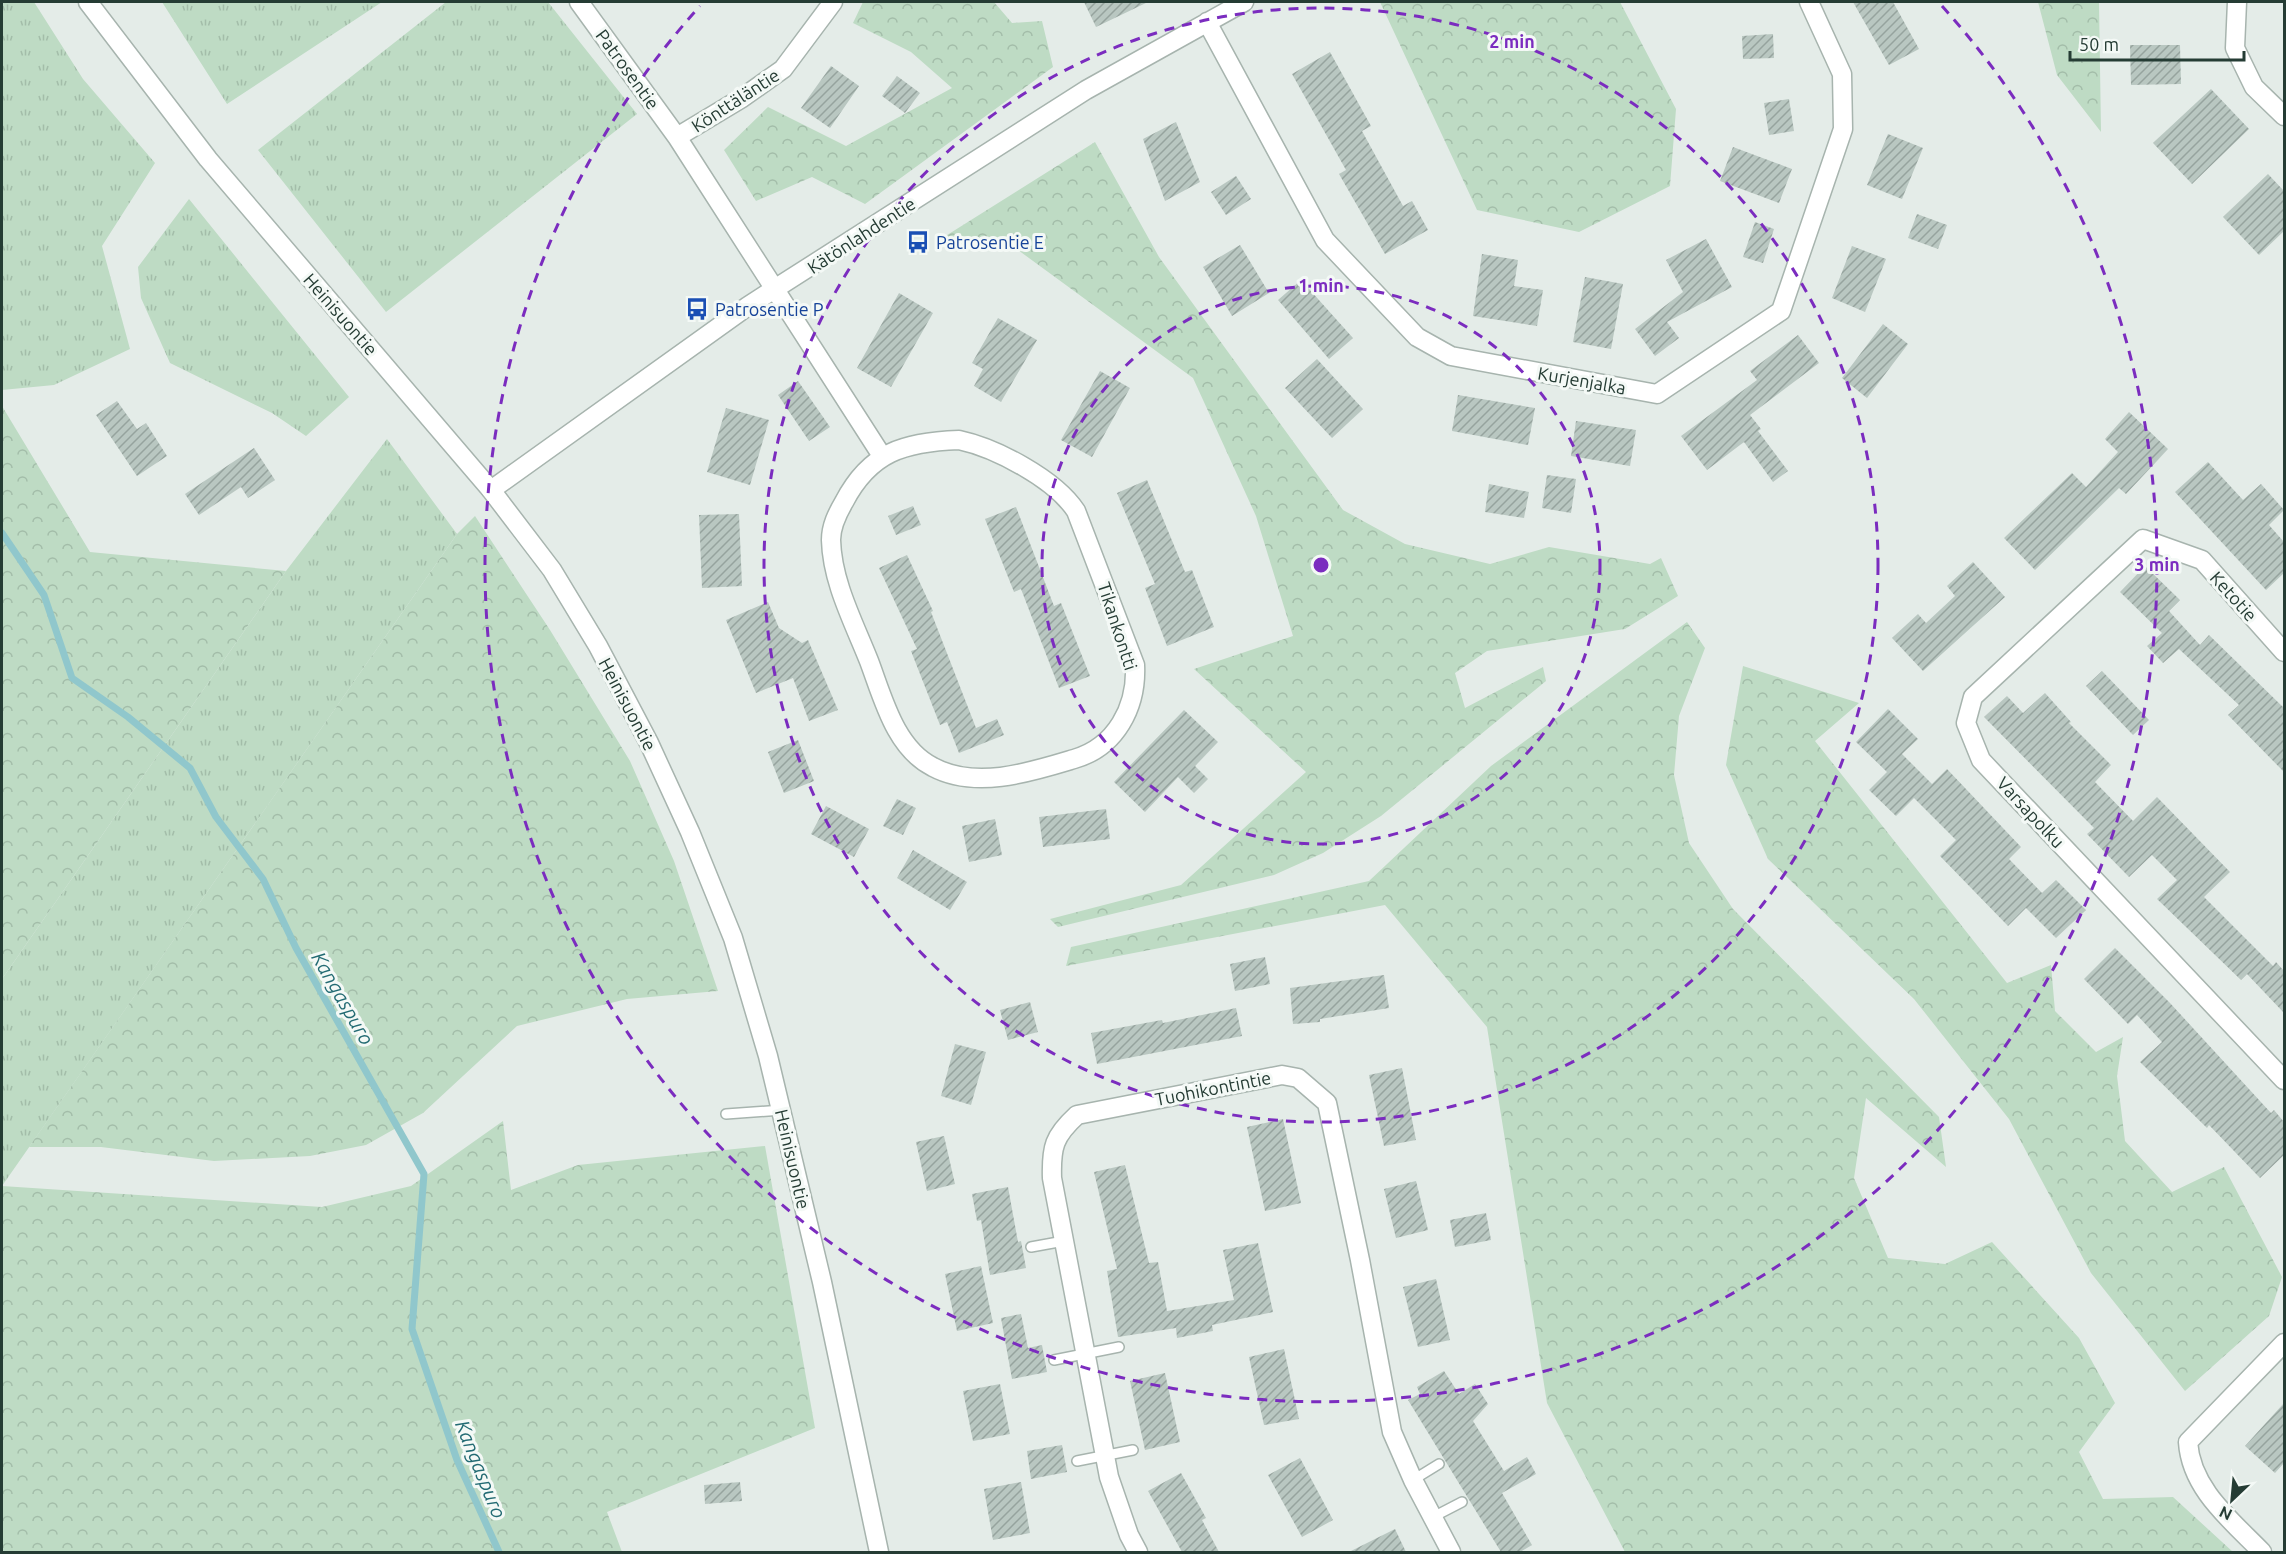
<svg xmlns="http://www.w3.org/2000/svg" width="2286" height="1554" font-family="Ubuntu,sans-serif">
<defs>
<pattern id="grass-tufts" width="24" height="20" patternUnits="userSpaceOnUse" patternTransform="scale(1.5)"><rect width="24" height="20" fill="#bedbc4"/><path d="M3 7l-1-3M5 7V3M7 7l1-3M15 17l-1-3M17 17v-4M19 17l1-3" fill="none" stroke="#a3bda9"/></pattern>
<pattern id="forest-crowns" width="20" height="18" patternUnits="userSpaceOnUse" patternTransform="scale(1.5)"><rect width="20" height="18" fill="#bedbc4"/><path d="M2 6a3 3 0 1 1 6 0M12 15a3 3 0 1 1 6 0" fill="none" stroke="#a3bda9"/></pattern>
<pattern id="building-hatch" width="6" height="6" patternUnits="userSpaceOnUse" patternTransform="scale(1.5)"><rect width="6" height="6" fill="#b9c7c1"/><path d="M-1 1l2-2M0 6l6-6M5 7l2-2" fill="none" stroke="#96a39e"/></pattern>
</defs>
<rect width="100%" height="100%" fill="#e4ece8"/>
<path fill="url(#grass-tufts)" d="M 2,2 L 34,2 L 83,79 L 155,163 L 102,246 L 130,349 L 54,385 L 2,390 Z
M 162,2 L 382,2 L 227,104 Z
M 446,2 L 548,2 L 637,114 L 386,312 L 258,150 Z
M 189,199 L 349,397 L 306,436 L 272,413 L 170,363 L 141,298 L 138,267 Z
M 387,439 L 457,534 L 2,1186 L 2,979 L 286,571 Z"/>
<path fill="url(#forest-crowns)" d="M 863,2 L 994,2 L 1012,23 L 1042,21 L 1053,67 L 865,204 L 812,177 L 756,201 L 724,150 L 768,107 L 846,146 L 952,88 L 911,52 L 853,23 Z
M 1380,2 L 1620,2 L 1676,109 L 1670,186 L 1579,232 L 1477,210 Z
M 2038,2 L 2099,2 L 2101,132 L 2057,75 Z
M 1095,142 L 1159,257 L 1343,510 L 1405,544 L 1490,564 L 1549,547 L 1650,564 L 1661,558 L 1678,596 L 1625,629 L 1487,651 L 1455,673 L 1465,708 L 1543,667 L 1546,681 L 1381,816 L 1323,853 L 1274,875 L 1058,927 L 1050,919 L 1181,885 L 1306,772 L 1194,669 L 1293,636 L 1256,516 L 1193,378 L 1018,250 L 936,242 Z
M 2,406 L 90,552 L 286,571 L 2,979 Z
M 475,516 L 550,630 L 630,761 L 674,861 L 718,991 L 627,999 L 517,1026 L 423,1113 L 366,1145 L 310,1156 L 214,1161 L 101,1147 L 29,1147 L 457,534 Z
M 1687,622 L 1705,648 L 1679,716 L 1674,775 L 1689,843 L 1733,909 L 1939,1117 L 1946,1167 L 1866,1098 L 1854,1178 L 1888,1258 L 1945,1264 L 1992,1242 L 2079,1338 L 2115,1403 L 2079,1452 L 2103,1499 L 2173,1497 L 2233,1552 L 1625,1552 L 1547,1403 L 1487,1027 L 1385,905 L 1066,966 L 1071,947 L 1369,881 L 1491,766 Z
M 1743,666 L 1859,703 L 1815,741 L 2007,983 L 2051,965 L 2055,1011 L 2096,1052 L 2123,1037 L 2117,1076 L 2125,1141 L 2172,1192 L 2224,1167 L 2282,1277 L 2269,1316 L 2185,1391 L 2091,1273 L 2009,1119 L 1914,999 L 1768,859 L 1726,765 Z
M 503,1121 L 511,1190 L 578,1165 L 765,1146 L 815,1428 L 607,1512 L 622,1552 L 2,1552 L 2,1186 L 322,1207 L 411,1186 Z"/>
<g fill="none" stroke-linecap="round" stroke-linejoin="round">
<path stroke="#90c7cc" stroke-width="7" d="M 2,533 L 44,595 L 72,678 L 128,717 L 190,768 L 216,817 L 263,879 L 296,948 L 424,1174 L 412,1329 L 457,1460 L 499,1552"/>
</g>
<path fill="url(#building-hatch)" d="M 1084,2 L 1148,2 L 1096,27 Z
M 1853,2 L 1893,2 L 1919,49 L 1889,65 Z
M 1773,34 L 1774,58 L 1743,59 L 1742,36 Z
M 2130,45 L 2180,45 L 2181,84 L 2131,85 Z
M 1330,52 L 1371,126 L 1362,131 L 1403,206 L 1412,201 L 1428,230 L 1385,254 L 1339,174 L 1346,170 L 1292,74 Z
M 831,66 L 859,86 L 830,128 L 801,108 Z
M 897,76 L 920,93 L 905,113 L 882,96 Z
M 2211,89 L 2249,129 L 2192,184 L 2153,143 Z
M 1789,99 L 1794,131 L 1769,135 L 1764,103 Z
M 1176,122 L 1200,182 L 1165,201 L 1143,139 Z
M 1888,134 L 1923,148 L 1902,199 L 1867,185 Z
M 1733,147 L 1792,169 L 1779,203 L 1720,181 Z
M 2268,174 L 2284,191 L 2284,231 L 2259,255 L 2223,217 Z
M 1236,176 L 1251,199 L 1226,215 L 1211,192 Z
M 1917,214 L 1947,225 L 1938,249 L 1908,238 Z
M 1755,222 L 1774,229 L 1763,263 L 1743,257 Z
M 1706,239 L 1732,287 L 1667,322 L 1679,338 L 1655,356 L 1635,329 L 1683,292 L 1666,260 Z
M 1240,245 L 1269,293 L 1232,316 L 1203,267 Z
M 1852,246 L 1886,259 L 1865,312 L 1832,298 Z
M 1482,254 L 1518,260 L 1514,286 L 1543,290 L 1537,326 L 1473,316 Z
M 1585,277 L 1623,284 L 1611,349 L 1573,342 Z
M 1301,280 L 1353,338 L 1329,359 L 1278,300 Z
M 899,293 L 933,313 L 891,387 L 857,368 Z
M 998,318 L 1037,340 L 1001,402 L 974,386 L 983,369 L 972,363 Z
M 1883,324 L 1908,344 L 1867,398 L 1842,378 Z
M 1798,335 L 1819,363 L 1750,415 L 1761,429 L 1758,431 L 1788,471 L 1773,482 L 1744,442 L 1707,470 L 1681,436 L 1757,380 L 1750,371 Z
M 1317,359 L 1363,409 L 1332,438 L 1285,388 Z
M 1100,371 L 1130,388 L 1092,457 L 1061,440 Z
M 798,381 L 830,427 L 809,441 L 778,395 Z
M 1458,395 L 1535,408 L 1528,445 L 1452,431 Z
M 117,401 L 137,429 L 146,423 L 167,456 L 137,476 L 96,415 Z
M 726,408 L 769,420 L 750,485 L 707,472 Z
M 2129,412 L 2168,449 L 2126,494 L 2119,488 L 2035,570 L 2004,538 L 2072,473 L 2086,487 L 2118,452 L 2105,439 Z
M 1576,421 L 1636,430 L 1630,466 L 1571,456 Z
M 254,448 L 275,480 L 248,498 L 241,487 L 199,515 L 185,494 Z
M 2208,462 L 2243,500 L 2261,484 L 2284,510 L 2269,525 L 2284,542 L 2284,573 L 2266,590 L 2175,492 Z
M 1547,475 L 1576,479 L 1571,513 L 1542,508 Z
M 1147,480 L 1185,572 L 1192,570 L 1214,627 L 1167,646 L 1145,588 L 1155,584 L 1117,493 Z
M 1489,484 L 1529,492 L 1524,518 L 1485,512 Z
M 913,506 L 921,525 L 896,535 L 888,516 Z
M 1016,507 L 1054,606 L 1061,603 L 1090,676 L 1059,688 L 1021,589 L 1014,592 L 985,519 Z
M 739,514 L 742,586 L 702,588 L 699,515 Z
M 907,555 L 933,611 L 931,612 L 976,728 L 997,719 L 1004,735 L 959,753 L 947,722 L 940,725 L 911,651 L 917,649 L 879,568 Z
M 1973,562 L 2005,597 L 1923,671 L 1892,638 L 1918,614 L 1926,623 L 1955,596 L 1947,586 Z
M 2145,566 L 2180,600 L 2169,611 L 2200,645 L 2209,635 L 2284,708 L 2284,772 L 2228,715 L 2239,705 L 2179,649 L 2163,663 L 2147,646 L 2162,633 L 2120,592 Z
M 768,602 L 779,628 L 802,643 L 808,640 L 838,710 L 809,721 L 793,678 L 756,693 L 726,620 Z
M 2102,671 L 2149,720 L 2133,735 L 2086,686 Z
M 2045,693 L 2071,722 L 2069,723 L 2111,765 L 2095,782 L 2133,821 L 2157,797 L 2230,872 L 2204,897 L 2273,966 L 2276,962 L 2284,971 L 2284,1013 L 2247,974 L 2241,980 L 2157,899 L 2177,880 L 2152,855 L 2129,877 L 2087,834 L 2094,828 L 1984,717 L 2007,696 L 2023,713 Z
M 1888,709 L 1918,739 L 1902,754 L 1932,784 L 1947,769 L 2021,847 L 2009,859 L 2042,893 L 2056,880 L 2086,910 L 2056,938 L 2026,908 L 2008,926 L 1940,856 L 1956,840 L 1914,798 L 1896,816 L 1869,790 L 1887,772 L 1856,742 Z
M 1184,710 L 1218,742 L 1195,766 L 1208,779 L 1194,793 L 1178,777 L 1145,812 L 1114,782 Z
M 798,740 L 814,781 L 784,793 L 768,752 Z
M 897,799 L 916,808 L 903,835 L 883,826 Z
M 826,806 L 869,829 L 854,857 L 811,834 Z
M 1106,809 L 1110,839 L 1043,847 L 1039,817 Z
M 995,819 L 1002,855 L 969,862 L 962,826 Z
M 913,850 L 967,882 L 950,910 L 897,878 Z
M 2115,948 L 2170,1003 L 2271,1113 L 2274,1110 L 2284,1122 L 2284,1155 L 2260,1178 L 2209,1125 L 2207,1128 L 2140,1062 L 2162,1042 L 2137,1015 L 2128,1024 L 2084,979 Z
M 1265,957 L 1270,984 L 1235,991 L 1230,964 Z
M 1384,975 L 1389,1008 L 1320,1019 L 1320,1022 L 1293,1024 L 1290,988 Z
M 1030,1002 L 1038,1032 L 1008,1040 L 1000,1010 Z
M 1236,1008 L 1242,1036 L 1097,1064 L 1091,1033 L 1162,1020 L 1163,1023 Z
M 955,1044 L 986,1052 L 971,1105 L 941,1096 Z
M 1402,1068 L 1416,1140 L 1384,1146 L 1369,1075 Z
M 1283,1119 L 1301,1203 L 1265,1211 L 1247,1127 Z
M 944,1136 L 955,1184 L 927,1191 L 916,1142 Z
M 1125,1165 L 1149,1263 L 1158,1262 L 1167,1311 L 1234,1300 L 1223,1250 L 1258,1243 L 1273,1312 L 1212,1325 L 1213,1331 L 1177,1338 L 1176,1328 L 1118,1337 L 1107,1271 L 1117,1269 L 1094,1172 Z
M 1416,1181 L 1428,1230 L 1396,1238 L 1384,1189 Z
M 1008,1187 L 1018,1242 L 1021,1241 L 1026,1268 L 990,1275 L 981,1220 L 977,1221 L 972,1194 Z
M 1486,1213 L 1491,1240 L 1455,1247 L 1450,1220 Z
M 981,1266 L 993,1323 L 957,1331 L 945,1274 Z
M 1436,1279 L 1450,1340 L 1418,1347 L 1403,1287 Z
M 1021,1314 L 1028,1348 L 1042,1345 L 1047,1372 L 1012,1379 L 1001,1318 Z
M 1284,1349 L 1299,1419 L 1264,1425 L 1249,1357 Z
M 1444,1371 L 1459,1394 L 1475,1384 L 1488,1404 L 1473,1421 L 1504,1471 L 1527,1457 L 1536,1474 L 1502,1493 L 1532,1545 L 1520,1552 L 1501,1552 L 1408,1400 L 1420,1394 L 1417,1387 Z
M 1165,1373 L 1180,1442 L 1145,1450 L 1130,1381 Z
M 1000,1384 L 1010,1434 L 973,1441 L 963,1391 Z
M 2284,1403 L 2284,1463 L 2275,1473 L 2245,1446 Z
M 1062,1445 L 1067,1472 L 1031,1479 L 1027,1451 Z
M 1300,1458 L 1333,1520 L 1302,1537 L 1268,1475 Z
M 1181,1473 L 1206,1518 L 1202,1520 L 1219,1552 L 1182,1552 L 1148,1491 Z
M 740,1482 L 742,1501 L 705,1504 L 704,1485 Z
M 1021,1482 L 1030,1533 L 993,1540 L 984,1489 Z
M 1395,1529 L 1406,1552 L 1349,1552 Z"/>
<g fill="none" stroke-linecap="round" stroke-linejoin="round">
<g stroke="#a7b4ae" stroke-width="12">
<path id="service" d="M 726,1114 L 782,1110
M 1031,1247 L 1064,1241
M 1054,1360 L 1119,1347
M 1077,1461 L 1133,1450
M 1413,1480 L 1439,1464
M 1433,1517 L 1462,1502"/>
</g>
<g stroke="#a7b4ae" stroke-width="21">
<path id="minor" d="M 579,2 L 677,137 L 882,456
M 2237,2 L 2235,48 L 2254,87 L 2284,116
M 1207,22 L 1325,240 L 1417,337 L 1451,356 L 1657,394 L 1781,311 L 1843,129 L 1842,74 L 1809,2
M 677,137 L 742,98 L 783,69 L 833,2
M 959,440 C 996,448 1055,479 1076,511 L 1135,665 C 1137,707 1116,747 1074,759 C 1031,772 976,790 933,767 C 895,748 883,698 869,661 C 854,623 832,582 831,540 C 831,526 837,514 844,502 C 870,452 904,442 959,440 Z
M 491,490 L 748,306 L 1086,90 L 1244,2
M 2284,652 L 2202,560 L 2143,539 L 1973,697 L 1966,723 L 1981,760 L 2284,1080
M 1138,1552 L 1129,1535 L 1109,1477 L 1052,1178 C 1051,1147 1054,1136 1077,1115 L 1282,1075 L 1298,1078 L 1327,1103 L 1360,1260 L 1392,1432 L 1413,1480 L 1451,1552
M 2262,1552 C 2231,1520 2191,1489 2188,1442 L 2284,1343"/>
</g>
<g stroke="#a7b4ae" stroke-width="21">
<path id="tertiary" d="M 88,2 L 208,159 L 491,490 L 552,570 L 598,646 L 649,743 L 690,832 L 733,938 L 768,1056 L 822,1282 L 879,1552"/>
</g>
<use href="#service" stroke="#fff" stroke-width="9"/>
<use href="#minor" stroke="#fff" stroke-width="18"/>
<use href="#tertiary" stroke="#fff" stroke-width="18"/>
</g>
<g fill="none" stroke="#7b2cbf" stroke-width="3" stroke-dasharray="10 8">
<circle cx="1321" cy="565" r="279"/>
<circle cx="1321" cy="565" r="557"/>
<path d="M1942 6A836 836 0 1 1 700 6"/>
</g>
<defs>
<g id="bus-bare" transform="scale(1.8)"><path d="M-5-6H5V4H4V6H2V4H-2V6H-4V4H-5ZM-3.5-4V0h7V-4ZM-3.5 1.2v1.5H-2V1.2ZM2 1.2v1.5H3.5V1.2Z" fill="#1a4fb4" stroke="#f4f9f6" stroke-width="2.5" paint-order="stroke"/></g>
</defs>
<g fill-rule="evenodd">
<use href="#bus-bare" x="918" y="242"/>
<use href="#bus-bare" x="697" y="309"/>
</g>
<g text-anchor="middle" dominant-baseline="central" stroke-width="6" stroke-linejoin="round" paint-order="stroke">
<g font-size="18" fill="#253c34" stroke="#f4f9f6">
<text transform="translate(628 69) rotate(54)">Patrosentie</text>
<text transform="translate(735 100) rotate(-33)">Könttäläntie</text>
<text transform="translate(861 235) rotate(-33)">Kätönlahdentie</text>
<text transform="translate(341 314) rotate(49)">Heinisuontie</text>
<text transform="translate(1582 380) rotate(10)">Kurjenjalka</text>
<text transform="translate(2234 596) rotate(48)">Ketotie</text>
<text transform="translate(1118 626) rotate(72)">Tikankontti</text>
<text transform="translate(628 704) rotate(62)">Heinisuontie</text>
<text transform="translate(2031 812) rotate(47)">Varsapolku</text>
<text transform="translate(1213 1088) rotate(-11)">Tuohikontintie</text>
<text transform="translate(793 1159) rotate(77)">Heinisuontie</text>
</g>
<g font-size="18" fill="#164399" stroke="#f4f9f6" text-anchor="start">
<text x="936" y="242">Patrosentie E</text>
<text x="715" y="309">Patrosentie P</text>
</g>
<g font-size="20" font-style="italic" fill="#236b73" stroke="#f4f9f6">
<text transform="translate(343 998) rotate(60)">Kangaspuro</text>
<text transform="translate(481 1469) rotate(68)">Kangaspuro</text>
</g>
</g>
<circle cx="1321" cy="565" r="9" fill="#7b2cbf" stroke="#f4f9f6" stroke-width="3"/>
<g font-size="18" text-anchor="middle" font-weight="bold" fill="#7b2cbf" stroke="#f4f9f6" stroke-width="6" stroke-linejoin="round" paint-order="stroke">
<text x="1512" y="48">2 min</text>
<text x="1321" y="292">1 min</text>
<text x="2157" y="571">3 min</text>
</g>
<rect width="2286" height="1554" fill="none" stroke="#253c34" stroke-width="6"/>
<g transform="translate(2232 1500) rotate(206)" stroke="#f4f9f6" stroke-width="4.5" paint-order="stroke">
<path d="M0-4.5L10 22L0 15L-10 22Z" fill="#253c34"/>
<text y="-9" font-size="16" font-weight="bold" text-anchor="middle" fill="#253c34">N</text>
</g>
<path d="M2070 51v9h174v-9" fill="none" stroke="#253c34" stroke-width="3"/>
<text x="2079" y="51" font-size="18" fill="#253c34" stroke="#f4f9f6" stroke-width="4.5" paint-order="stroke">50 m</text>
</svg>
